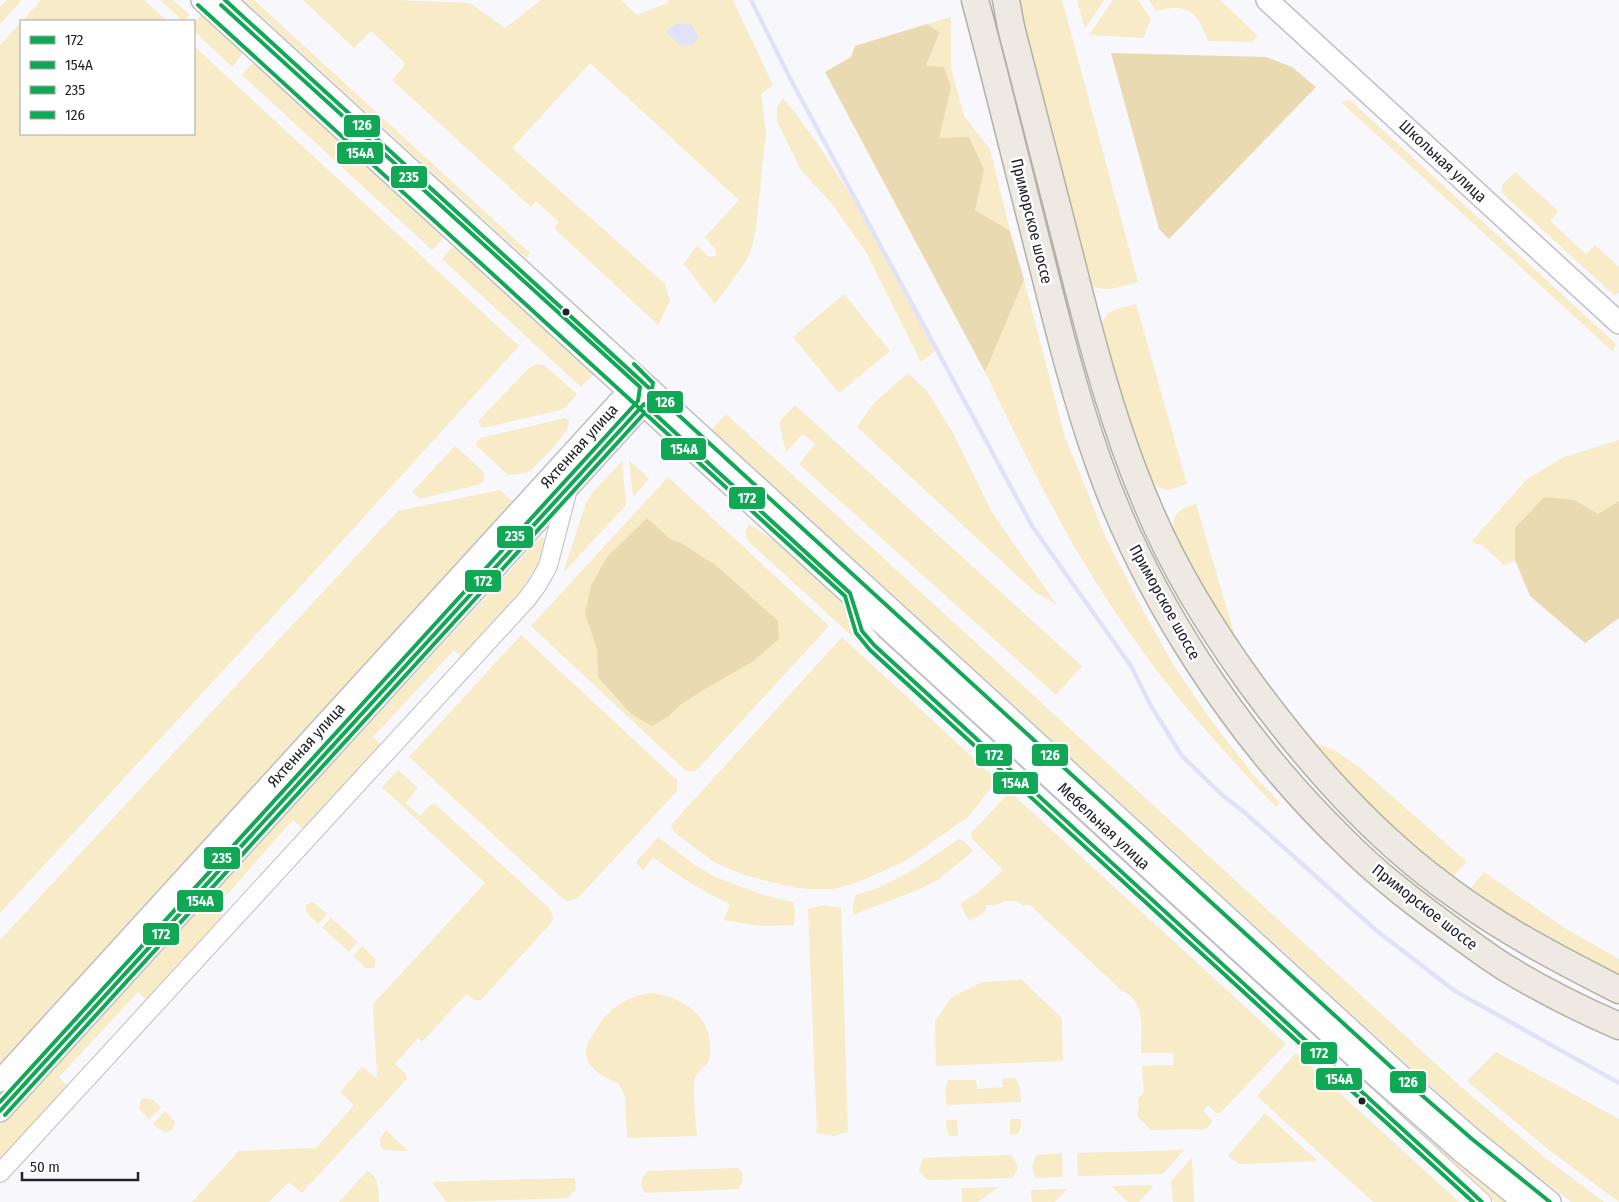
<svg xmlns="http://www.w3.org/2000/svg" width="1619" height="1202" font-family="'Fira Sans Condensed',sans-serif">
<rect width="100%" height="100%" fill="#f7f7fc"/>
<path fill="#f8ebc7" d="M 7,0 L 22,0 L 0,24 L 0,7 Z
M 41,0 L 144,0 L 167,21 L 22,21 Z
M 160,0 L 173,0 L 190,15 L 183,21 Z
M 244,0 L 254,0 L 530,253 L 526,258 Z
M 303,0 L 395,0 L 470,3 L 505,28 L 541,0 L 621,0 L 637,15 L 668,3 L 667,0 L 733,0 L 773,85 L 761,94 L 766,132 L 756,229 L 752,247 L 746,261 L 715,304 L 684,264 L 697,245 L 709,257 L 716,256 L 716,250 L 705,237 L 739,200 L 590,63 L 512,148 L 665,284 L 670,301 L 658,325 L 554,228 L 559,222 L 536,201 L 531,207 L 392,80 L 406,64 L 371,31 L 354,48 Z
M 1015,0 L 1062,0 L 1138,282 C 1119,286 1102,296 1086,281 Z
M 1077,0 L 1104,0 L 1085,29 Z
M 1113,0 L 1138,0 L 1151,19 L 1143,38 L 1089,35 Z
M 1149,0 L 1220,0 L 1257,35 L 1253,42 L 1208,41 C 1197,11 1189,3 1156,11 Z
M 203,13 L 243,50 L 241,56 L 232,67 L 194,31 L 194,23 Z
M 951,17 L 951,68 L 964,116 L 990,149 L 1010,231 L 974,211 L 984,170 L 938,138 L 951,87 L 926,66 L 940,32 L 927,24 Z
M 21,22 L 21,134 L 194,134 L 194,46 L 519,346 L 332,552 L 0,913 L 0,45 Z
M 257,63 L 443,234 L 442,240 L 432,250 L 242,75 L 250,65 Z
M 783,98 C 846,174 889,265 935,351 L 921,362 L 866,252 L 833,205 L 801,170 L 777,121 L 777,107 Z
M 1350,100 L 1616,344 L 1613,352 L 1341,102 Z
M 1515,172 L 1558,211 L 1550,221 L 1586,254 L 1595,245 L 1619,267 L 1619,292 L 1615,296 L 1501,192 L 1503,184 Z
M 457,246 L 595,373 L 581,387 L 442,259 L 451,248 Z
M 1024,280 L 1065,437 L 1105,536 L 1139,603 L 1174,666 L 1208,716 L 1251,772 L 1280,803 L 1276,807 C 1228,756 1181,705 1141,649 C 1111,607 1082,562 1058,517 C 1032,470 1009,421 985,372 Z
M 844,294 L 890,351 L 839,393 L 793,337 Z
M 1136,304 L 1187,484 L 1169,490 L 1160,488 L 1152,483 L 1132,432 L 1102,335 C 1100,309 1116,310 1136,304 Z
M 537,364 L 544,365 L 577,394 L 567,406 L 560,410 L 483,428 L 480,426 L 478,421 L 529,368 Z
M 908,373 L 927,391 L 953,433 L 993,514 L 1057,605 L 1035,592 L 857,427 L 873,404 Z
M 795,405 L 1082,666 L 1056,695 L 799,464 L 815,444 L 803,434 L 786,452 L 779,422 Z
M 726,414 L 1460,1086 L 1544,1157 L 1604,1202 L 1571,1202 L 1500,1147 L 1447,1101 L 712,429 Z
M 565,418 L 569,421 C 570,434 540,460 531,470 L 525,473 L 508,475 L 476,445 L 477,441 L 481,438 Z
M 1619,440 L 1619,501 L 1598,514 L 1575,500 L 1515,528 L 1515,560 L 1504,565 L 1482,545 L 1471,542 L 1527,479 L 1564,457 Z
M 455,446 L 484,472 L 484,480 L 481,484 L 420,499 L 412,492 Z
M 629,460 L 649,479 L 633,497 Z
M 622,461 L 626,505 L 563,573 L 586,503 L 593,492 Z
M 668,477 L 829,626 L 696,771 L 686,771 L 531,626 Z
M 500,490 L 512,501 L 488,538 L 0,1072 L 0,940 L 398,511 Z
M 1196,504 L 1237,643 L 1200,582 L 1173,532 C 1172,513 1179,509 1196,504 Z
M 749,524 L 786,548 L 835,593 L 843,606 L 863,646 L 748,541 L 745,532 Z
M 541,537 L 546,540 L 537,565 L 520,592 L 461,657 L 454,650 L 373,737 L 381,745 L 303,829 L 293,820 L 216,907 L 224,916 L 146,1000 L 138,992 L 59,1077 L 68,1087 L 0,1161 L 0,1125 Z
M 521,635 L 677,780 L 677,791 L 578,898 L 568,901 L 562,898 L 409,757 Z
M 842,637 L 997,780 L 968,817 L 905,861 L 861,881 L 835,889 L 807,889 L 782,885 L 741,874 L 714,862 L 674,832 L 671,825 Z
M 1309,741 L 1334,750 L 1359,767 L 1467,862 L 1453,876 L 1393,826 L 1343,779 Z
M 398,770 L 416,786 L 417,789 L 406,803 L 420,816 L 430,805 L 435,804 L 549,908 L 553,917 L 551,923 L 481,1000 L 474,1000 L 466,994 L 422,1042 L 418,1038 L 395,1064 L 405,1073 L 407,1079 L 302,1193 L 289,1182 L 269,1202 L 192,1202 L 239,1151 L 316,1148 L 354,1105 L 340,1092 L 362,1067 L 375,1077 L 377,1075 L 373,1004 L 485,883 L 382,787 Z
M 1010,792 L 1286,1044 L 1220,1113 L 1216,1113 L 1208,1105 L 1203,1111 L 1211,1119 L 1212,1122 L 1206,1129 L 1151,1130 L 1137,1116 L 1139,1107 L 1138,1099 L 1144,1092 L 1142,1066 L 1174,1065 L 1173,1053 L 1141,1053 C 1141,1031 1147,1000 1121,990 L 1030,905 L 1023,905 L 1016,901 L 1005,901 L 997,905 L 986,905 L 985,912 L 969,921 L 960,904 L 981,890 L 1003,870 L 972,839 L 971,833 Z
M 658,837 L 696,866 L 715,877 L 760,894 L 793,902 L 795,911 L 794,925 L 759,926 L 724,920 L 730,904 C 702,891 678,876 653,857 L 643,870 L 637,864 L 637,861 Z
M 959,839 L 966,843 L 973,851 L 939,879 L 920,889 L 853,915 L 853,904 L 856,895 L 878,888 L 910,872 Z
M 1484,872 L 1566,929 L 1619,959 L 1619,976 L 1514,918 L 1471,888 Z
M 313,902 L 327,914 L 318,924 L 305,911 L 306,905 Z
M 824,905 L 841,908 L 848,1132 L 834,1136 L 817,1133 L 808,909 Z
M 331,918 L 358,942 L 349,952 L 322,927 Z
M 362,946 L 376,960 L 374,968 L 366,968 L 353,956 Z
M 1022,980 L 1062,1018 L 1063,1061 L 936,1066 L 935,1021 L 952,997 L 982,982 Z
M 651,993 C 677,996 703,1009 709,1037 C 710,1044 711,1053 709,1060 C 706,1067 698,1071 695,1078 C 692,1084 696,1126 697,1136 L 627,1138 L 625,1096 L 619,1084 C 606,1078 588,1070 586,1054 C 585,1047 590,1039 594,1033 C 607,1010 625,996 651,993 Z
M 1496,1052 L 1619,1119 L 1619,1202 L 1549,1150 L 1467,1081 Z
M 1296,1053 L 1459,1202 L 1373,1202 L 1257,1096 Z
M 1015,1078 L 1020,1088 L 1021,1102 L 946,1105 L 945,1090 L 948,1080 L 976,1080 L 977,1089 L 1003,1087 L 1002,1079 Z
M 145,1098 L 153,1100 L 161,1107 L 149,1120 L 139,1108 L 141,1100 Z
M 1389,1101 L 1509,1202 L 1495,1202 L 1387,1103 Z
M 165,1111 L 175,1122 L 172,1130 C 164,1135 159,1129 153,1124 Z
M 1265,1113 L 1318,1161 L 1239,1164 L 1228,1156 Z
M 1010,1119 L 1021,1119 L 1021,1126 L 1018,1134 L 1010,1135 Z
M 946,1120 L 957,1120 L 958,1136 L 950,1136 L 947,1130 Z
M 386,1130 L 408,1151 L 384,1150 L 380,1145 L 380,1139 Z
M 1184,1150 L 1163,1174 L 1078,1176 L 1077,1153 Z
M 1062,1153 L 1063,1177 L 1035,1178 L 1032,1167 L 1036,1155 Z
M 1012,1155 L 1018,1167 L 1013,1178 L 927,1180 L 919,1170 L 923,1158 Z
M 1192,1158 L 1194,1202 L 1173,1202 L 1171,1181 Z
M 737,1168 L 742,1172 L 743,1180 L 739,1189 L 645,1193 L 641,1185 L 643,1177 L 648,1171 Z
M 367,1171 C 380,1177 378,1189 379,1202 L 339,1202 Z
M 575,1178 L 576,1189 L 568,1198 L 446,1202 L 432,1182 Z
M 1154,1185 L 1139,1202 L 1128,1202 L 1111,1186 Z
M 998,1187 L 978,1202 L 962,1202 L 962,1188 Z
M 1067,1189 L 1055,1202 L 1032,1202 L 1031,1190 Z"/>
<path fill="#e9dab1" d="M 927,24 L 940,32 L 926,66 L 944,67 L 951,87 L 939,138 L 969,137 L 984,170 L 975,210 L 1010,231 L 1024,280 L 985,372 L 825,72 L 851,57 L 855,46 Z
M 1111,53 L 1266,57 L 1292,67 L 1316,87 L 1169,239 L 1159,229 Z
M 1544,497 L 1575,500 L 1598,514 L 1619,501 L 1619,618 L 1585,643 L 1530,596 L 1515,560 L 1515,528 Z
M 647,518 L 670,539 L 681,543 L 717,566 L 778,621 L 779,639 L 752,662 L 705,689 L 680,705 L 669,716 L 652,726 L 631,714 L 598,677 L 597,649 L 585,614 L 591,586 L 607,557 Z"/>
<path fill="#e1e2f9" d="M 675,24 L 691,24 L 699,37 L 692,45 L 680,45 L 666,32 Z"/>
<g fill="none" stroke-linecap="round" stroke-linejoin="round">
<path stroke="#e1e2f9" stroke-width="4.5" d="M 751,0 L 791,80 L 1032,526 L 1131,666 L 1151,706 L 1182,756 L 1222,795 L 1243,811 L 1377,931 L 1455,991 L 1619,1083"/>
<g stroke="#bebec4" stroke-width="20">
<path id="minor" d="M 850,593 L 862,631 L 874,645 L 1482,1202
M 0,1173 L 527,599 L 538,584 L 548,566 L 568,489"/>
</g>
<g stroke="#bebec4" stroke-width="24">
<path id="tertiary" d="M 202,0 L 1373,1073 L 1461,1151 L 1524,1202
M 225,0 L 1425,1098 L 1472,1139 L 1550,1202
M 1267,0 L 1619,323
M 0,1081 L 629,391 L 642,387
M 0,1111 L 644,404 L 646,390"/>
</g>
<g stroke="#b3b0a5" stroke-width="29">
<path id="primary" d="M 975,0 C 999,90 1021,181 1044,271 C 1060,335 1076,399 1098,461 C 1146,599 1237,736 1341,838 C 1378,876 1421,908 1464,939 C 1478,949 1491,959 1506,968 C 1542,990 1580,1009 1619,1026
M 1006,0 L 1011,27 C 1031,106 1051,185 1072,264 C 1093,347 1115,431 1149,509 C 1175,571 1212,630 1251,684 C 1309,763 1374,837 1454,894 C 1506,932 1562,961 1619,990"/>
</g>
<use href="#minor" stroke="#fefeff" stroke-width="18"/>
<use href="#tertiary" stroke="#fefeff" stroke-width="21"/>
<use href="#primary" stroke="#eeeae3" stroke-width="26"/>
<g stroke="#fff" stroke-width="8">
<path id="bus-1" d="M 644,404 L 850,593
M 850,593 L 862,631 L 874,645 L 1482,1202
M 0,1111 L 644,404"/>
</g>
<g stroke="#fff" stroke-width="8">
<path id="bus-2" d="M 198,5 L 845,596 L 856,633 L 870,650 L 1473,1202
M 5,1115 L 649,408 L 653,383 L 634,364"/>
</g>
<g stroke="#fff" stroke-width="8">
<path id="bus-3" d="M 0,1102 L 638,401 L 640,387 L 221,5"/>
</g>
<g stroke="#fff" stroke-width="8">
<path id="bus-4" d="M 225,0 L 1425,1098 L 1472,1139 L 1550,1202"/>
</g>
<use href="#bus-1" stroke="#10a855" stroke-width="4"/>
<use href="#bus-2" stroke="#10a855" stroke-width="4"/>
<use href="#bus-3" stroke="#10a855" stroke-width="4"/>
<use href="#bus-4" stroke="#10a855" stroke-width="4"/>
</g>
<g fill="#202129" stroke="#fff" stroke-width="2">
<circle cx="566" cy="312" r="4.5"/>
<circle cx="1362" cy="1101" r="4.5"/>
</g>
<g text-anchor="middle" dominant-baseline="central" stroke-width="5" stroke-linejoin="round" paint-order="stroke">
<g font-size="16" fill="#202129" stroke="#fff">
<text transform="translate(1443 161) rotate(43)">Школьная улица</text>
<text transform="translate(1032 221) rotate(76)">Приморское шоссе</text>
<text transform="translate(579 446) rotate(-48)">Яхтенная улица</text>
<text transform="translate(1165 602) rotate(61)">Приморское шоссе</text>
<text transform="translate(306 745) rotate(-48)">Яхтенная улица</text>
<text transform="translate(1104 826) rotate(43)">Мебельная улица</text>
<text transform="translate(1425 907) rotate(38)">Приморское шоссе</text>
</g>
</g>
<g stroke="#fff" stroke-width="2">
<rect x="343" y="114" width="38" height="24" rx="5" fill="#10a855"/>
<rect x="336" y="141" width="48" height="24" rx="5" fill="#10a855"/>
<rect x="390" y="165" width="38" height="24" rx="5" fill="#10a855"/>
<rect x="646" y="390" width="38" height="24" rx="5" fill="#10a855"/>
<rect x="660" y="437" width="47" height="24" rx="5" fill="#10a855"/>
<rect x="728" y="486" width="38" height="24" rx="5" fill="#10a855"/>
<rect x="496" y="525" width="38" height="24" rx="5" fill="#10a855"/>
<rect x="464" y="569" width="38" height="24" rx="5" fill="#10a855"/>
<rect x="975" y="743" width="38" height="24" rx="5" fill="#10a855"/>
<rect x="1031" y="743" width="38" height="24" rx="5" fill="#10a855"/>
<rect x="992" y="771" width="47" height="24" rx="5" fill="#10a855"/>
<rect x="203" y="846" width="38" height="24" rx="5" fill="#10a855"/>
<rect x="176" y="889" width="48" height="24" rx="5" fill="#10a855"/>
<rect x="142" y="922" width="38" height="24" rx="5" fill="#10a855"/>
<rect x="1300" y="1041" width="38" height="24" rx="5" fill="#10a855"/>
<rect x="1315" y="1067" width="48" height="24" rx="5" fill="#10a855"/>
<rect x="1389" y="1070" width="38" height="24" rx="5" fill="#10a855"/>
</g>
<g font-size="14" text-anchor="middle" font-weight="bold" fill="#fff">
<text x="362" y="130">126</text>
<text x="360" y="158">154А</text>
<text x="409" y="182">235</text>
<text x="665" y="407">126</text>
<text x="684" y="454">154А</text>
<text x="747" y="503">172</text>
<text x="515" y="541">235</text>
<text x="483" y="586">172</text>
<text x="994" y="760">172</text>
<text x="1050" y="760">126</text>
<text x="1015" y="788">154А</text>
<text x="222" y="863">235</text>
<text x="200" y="906">154А</text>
<text x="161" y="939">172</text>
<text x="1319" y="1058">172</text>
<text x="1339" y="1084">154А</text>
<text x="1408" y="1087">126</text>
</g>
<rect x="20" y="20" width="175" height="115" fill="#ffffff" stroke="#a6a6a9"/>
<rect x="30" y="36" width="25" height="8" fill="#10a855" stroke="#a6a6a9"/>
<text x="65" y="45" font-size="15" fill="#202129">172</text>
<rect x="30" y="61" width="25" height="8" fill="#10a855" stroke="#a6a6a9"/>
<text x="65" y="70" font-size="15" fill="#202129">154А</text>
<rect x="30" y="86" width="25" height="8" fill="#10a855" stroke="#a6a6a9"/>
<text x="65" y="95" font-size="15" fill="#202129">235</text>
<rect x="30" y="111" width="25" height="8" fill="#10a855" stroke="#a6a6a9"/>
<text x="65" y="120" font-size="15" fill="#202129">126</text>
<path d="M22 1172v8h116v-8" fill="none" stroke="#202129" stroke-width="2.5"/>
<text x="30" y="1172" font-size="15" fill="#202129" stroke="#ffffff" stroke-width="4" paint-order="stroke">50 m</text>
</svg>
